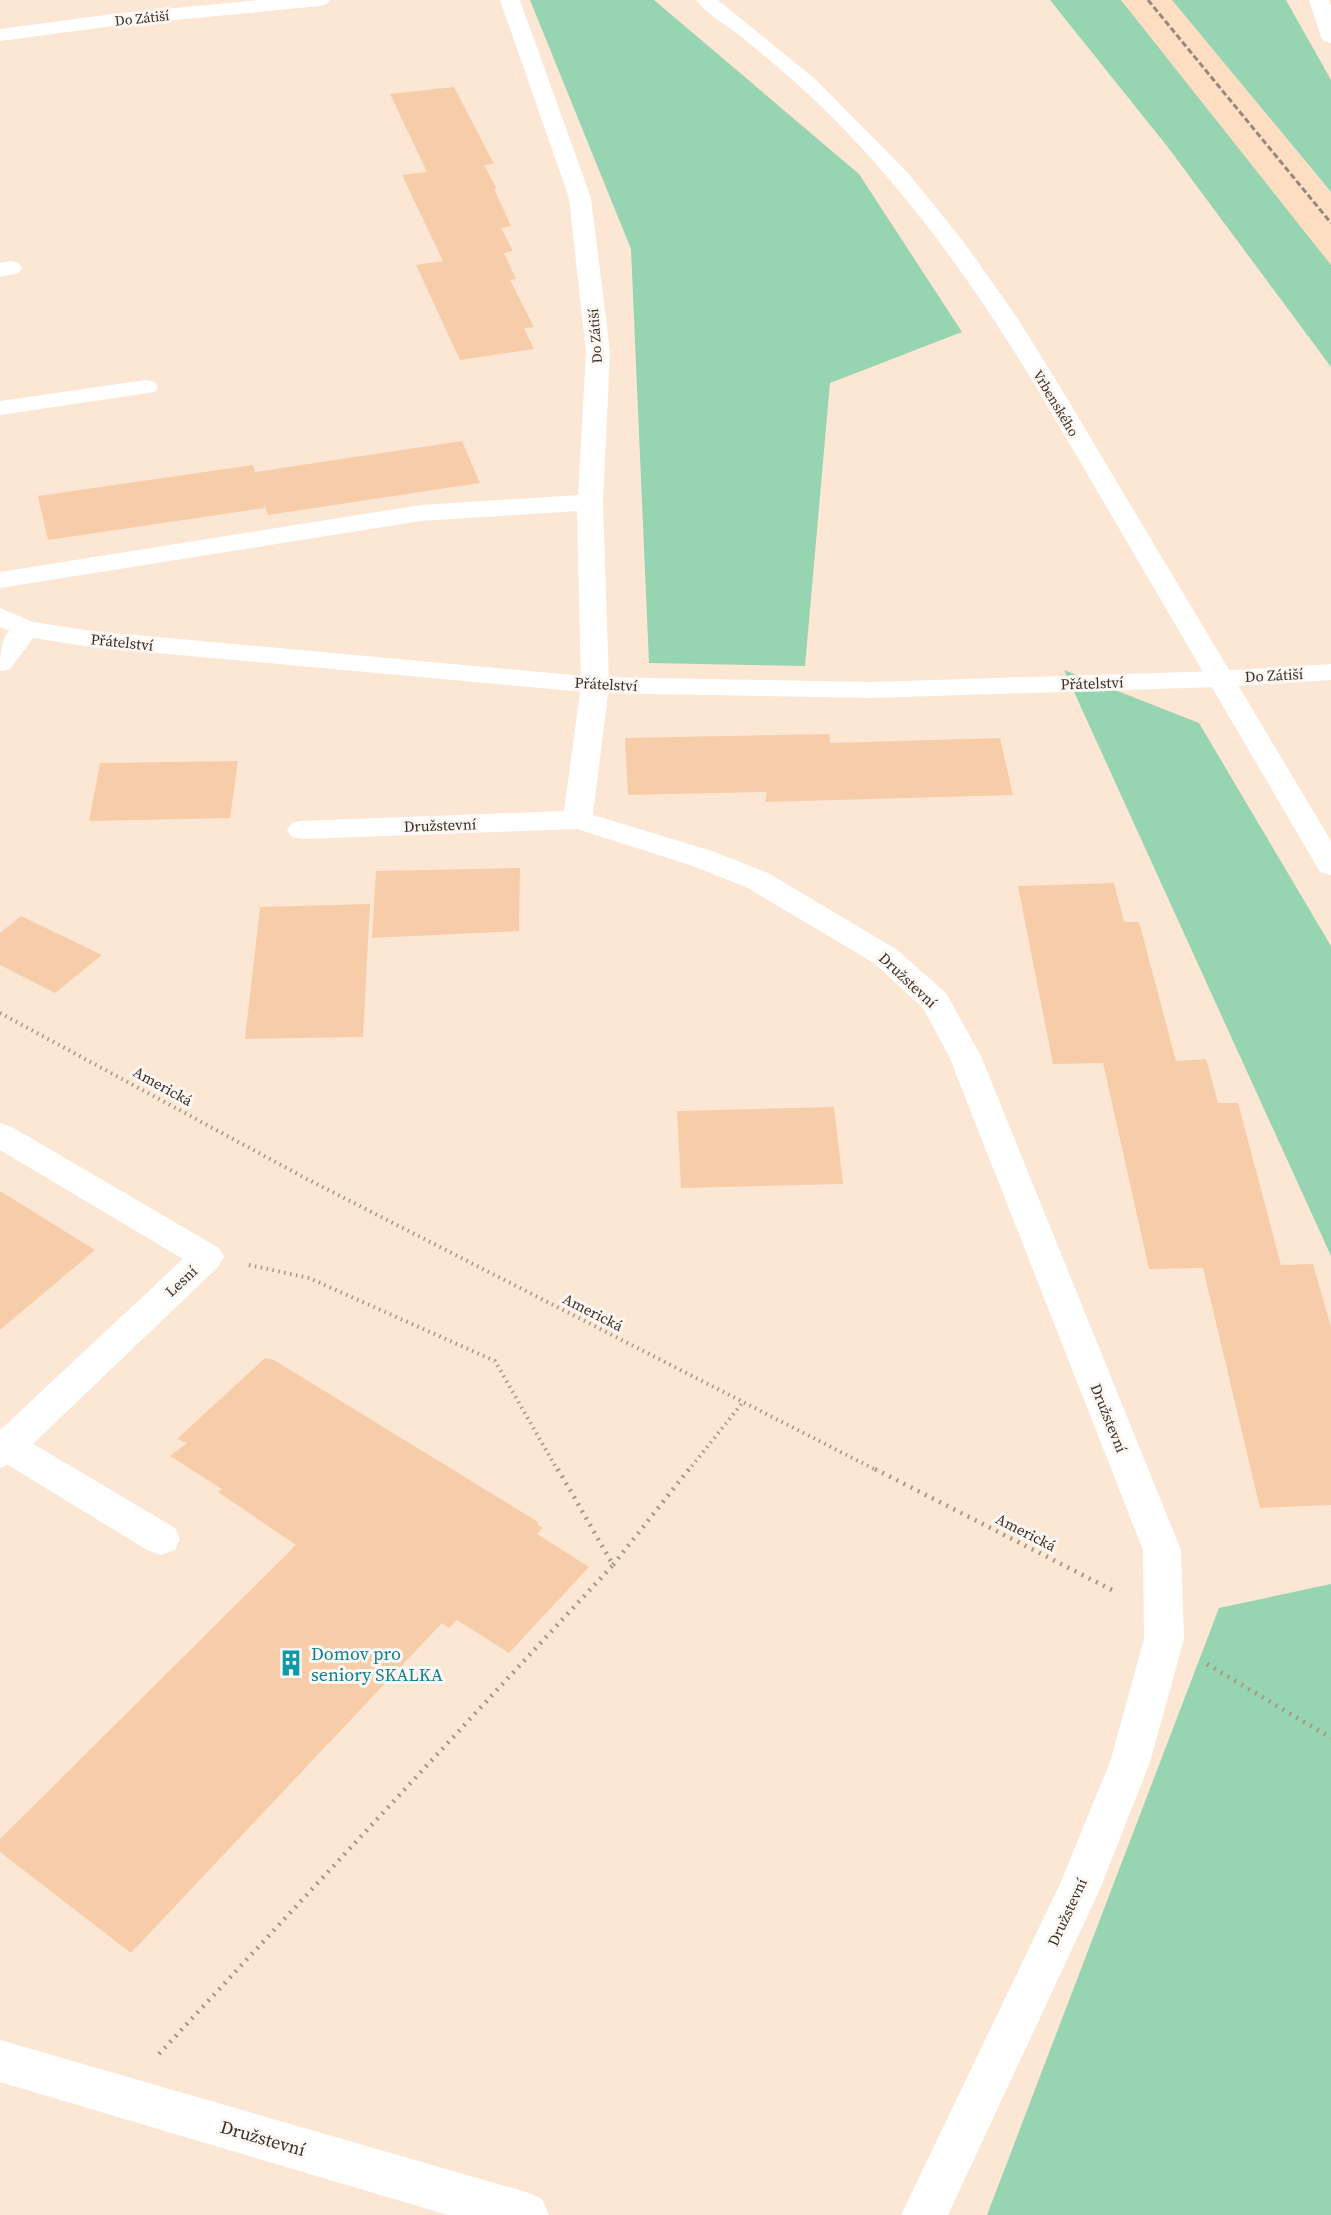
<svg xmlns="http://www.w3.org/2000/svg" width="1331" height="2215" font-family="'Source Serif 4',serif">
<rect width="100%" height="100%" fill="#fce7d5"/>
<path fill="#fedec2" d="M 1121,0 L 1172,0 L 1331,193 L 1331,265 Z"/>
<path fill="#97d4b1" d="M 530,0 L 654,0 L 859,174 L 962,332 L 830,383 L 805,666 L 649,663 L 631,249 Z
M 1050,0 L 1121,0 L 1331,265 L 1331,367 L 1167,146 Z
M 1172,0 L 1286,0 L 1331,80 L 1331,192 Z
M 1064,670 L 1199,723 L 1331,946 L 1331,1256 Z
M 1331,1584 L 1331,2215 L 987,2215 L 1219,1608 Z"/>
<path fill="#f7cda9" d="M 454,87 L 494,164 L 484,165 L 497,189 L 494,189 L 511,226 L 501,228 L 513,251 L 504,253 L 516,279 L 510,280 L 534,327 L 524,328 L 534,349 L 460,360 L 416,265 L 443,261 L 402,175 L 427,172 L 390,94 Z
M 462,441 L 480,483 L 268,515 L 263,501 L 265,508 L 48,540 L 38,496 L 253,465 L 255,472 Z
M 829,734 L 830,743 L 1000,738 L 1013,795 L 765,802 L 767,792 L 628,795 L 625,738 Z
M 238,761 L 230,818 L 89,821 L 100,763 Z
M 520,868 L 519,931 L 372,938 L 376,871 Z
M 1114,883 L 1124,922 L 1139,922 L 1176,1061 L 1206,1059 L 1218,1103 L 1238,1103 L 1281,1265 L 1313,1264 L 1331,1327 L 1331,1505 L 1260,1508 L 1203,1268 L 1149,1269 L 1103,1063 L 1053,1064 L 1018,886 Z
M 370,904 L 363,1037 L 245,1039 L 260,907 Z
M 21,916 L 102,955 L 55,993 L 0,965 L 0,933 Z
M 834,1107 L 843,1184 L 681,1188 L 677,1111 Z
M 0,1191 L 95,1250 L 0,1330 Z
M 265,1358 L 274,1360 L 538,1522 L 537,1524 L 543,1528 L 537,1534 L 589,1567 L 509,1653 L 457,1620 L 449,1628 L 442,1623 L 131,1953 L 0,1852 L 0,1839 L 296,1545 L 218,1492 L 222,1489 L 170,1456 L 187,1443 L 177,1439 Z"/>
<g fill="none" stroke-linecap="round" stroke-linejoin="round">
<path stroke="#a79789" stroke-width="4" stroke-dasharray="1.5 4.5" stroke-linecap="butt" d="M 0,1013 L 307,1179 L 878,1471
M 249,1265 L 309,1278 L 495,1361 L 558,1471
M 688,1471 L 743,1402"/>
<path stroke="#a79789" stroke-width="4.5" stroke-dasharray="2 6" stroke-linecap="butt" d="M 875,1469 L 1112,1590
M 613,1565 L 689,1469
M 1207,1664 L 1331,1738
M 159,2054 L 613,1565 L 558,1469"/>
<path fill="#fff" fill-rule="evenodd" d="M 7,1431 L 20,1436 L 175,1528 L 180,1539 L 175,1550 L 161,1555 L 147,1550 L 0,1460 L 0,1434 Z"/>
<path fill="#fff" fill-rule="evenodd" d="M 259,0 L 330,0 L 327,4 L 320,6 L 113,26 L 0,41 L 0,29 L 113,14 Z
M 500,0 L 520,0 L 591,198 L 610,352 L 603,502 L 609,685 L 593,815 L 712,851 L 768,873 L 896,949 L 946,993 L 981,1056 L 1181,1550 L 1184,1639 L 1150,1762 L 1100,1889 L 948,2215 L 901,2215 L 1060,1884 L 1110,1762 L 1144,1639 L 1143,1550 L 949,1056 L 923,1008 L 874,963 L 746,887 L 690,865 L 577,829 L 302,839 L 292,837 L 287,830 L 292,823 L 302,821 L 564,811 L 581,685 L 577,511 L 421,521 L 0,588 L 0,572 L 421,505 L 578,495 L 586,352 L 569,198 Z
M 1309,0 L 1329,0 L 1331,7 L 1331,43 L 1324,41 L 1321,37 Z
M 11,261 L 19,263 L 22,268 L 19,273 L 0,277 L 0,263 Z
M 146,380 L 155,382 L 158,387 L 155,392 L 0,415 L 0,401 Z
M 26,621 L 36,623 L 40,629 L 10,669 L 0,671 C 0,650 1,627 26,621 Z
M 1331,664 L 1331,680 L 1218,687 L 1208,685 L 1204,679 L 1208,673 L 1218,671 Z
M 0,1123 L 12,1127 L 219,1248 L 224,1257 L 219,1266 L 13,1463 L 0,1468 L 0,1430 L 183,1259 L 0,1150 Z
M 0,2040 L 526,2192 L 542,2199 L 549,2215 L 448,2215 L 0,2082 Z"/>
<path fill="#fff" fill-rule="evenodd" d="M 0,608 L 33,622 L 92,631 L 595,677 L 872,682 L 1218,671 L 1228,673 L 1232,679 L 1228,685 L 1218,687 L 872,698 L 595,693 L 92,647 L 26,637 L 0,627 Z"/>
<path fill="#fff" fill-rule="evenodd" d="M 696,0 L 718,0 L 815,79 L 908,173 L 963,241 L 1018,319 L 1065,395 L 1331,841 L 1331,875 L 1320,872 L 1316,865 L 1041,395 C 981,295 916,202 834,119 C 804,89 771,61 738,34 C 725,24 706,14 696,0 Z"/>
<path stroke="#97887b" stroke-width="3" stroke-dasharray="6 3" stroke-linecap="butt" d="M 1148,0 L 1331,223"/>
</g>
<defs>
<g id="building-bare" transform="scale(2.07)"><path d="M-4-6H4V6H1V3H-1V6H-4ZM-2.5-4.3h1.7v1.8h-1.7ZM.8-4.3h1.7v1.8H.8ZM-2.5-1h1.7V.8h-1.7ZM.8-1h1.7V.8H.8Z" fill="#0f9aa8" stroke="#fdf7f3" stroke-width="2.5" paint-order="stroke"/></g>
</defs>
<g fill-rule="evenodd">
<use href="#building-bare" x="291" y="1663"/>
</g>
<g text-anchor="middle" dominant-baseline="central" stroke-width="6" stroke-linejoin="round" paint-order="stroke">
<g font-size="14" fill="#3a3027" stroke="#fdf7f3">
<text transform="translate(142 18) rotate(-6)">Do Zátiší</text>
<text transform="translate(595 336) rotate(-94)">Do Zátiší</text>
<text transform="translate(1056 403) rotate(59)">Vrbenského</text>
</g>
<g font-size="15" fill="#3a3027" stroke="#fdf7f3">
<text transform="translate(122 642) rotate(6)">Přátelství</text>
<text transform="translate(1274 675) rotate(-3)">Do Zátiší</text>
<text transform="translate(1092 683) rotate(-2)">Přátelství</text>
<text transform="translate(606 684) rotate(3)">Přátelství</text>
<text transform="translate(440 825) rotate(-2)">Družstevní</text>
<text transform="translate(908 980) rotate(43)">Družstevní</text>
<text transform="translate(163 1086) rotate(29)">Americká</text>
<text transform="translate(181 1281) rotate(-43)">Lesní</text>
<text transform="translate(593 1312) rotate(27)">Americká</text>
<text transform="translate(1109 1418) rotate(68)">Družstevní</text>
<text transform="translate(1026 1532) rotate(27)">Americká</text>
<text transform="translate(1067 1912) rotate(-65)">Družstevní</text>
</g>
<g font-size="18" fill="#0d838f" stroke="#fdf7f3" text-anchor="start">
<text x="311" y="1653">Domov pro<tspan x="311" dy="21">seniory SKALKA</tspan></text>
</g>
<g font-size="18" fill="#3a3027" stroke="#fdf7f3">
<text transform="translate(263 2138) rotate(16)">Družstevní</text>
</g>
</g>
</svg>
